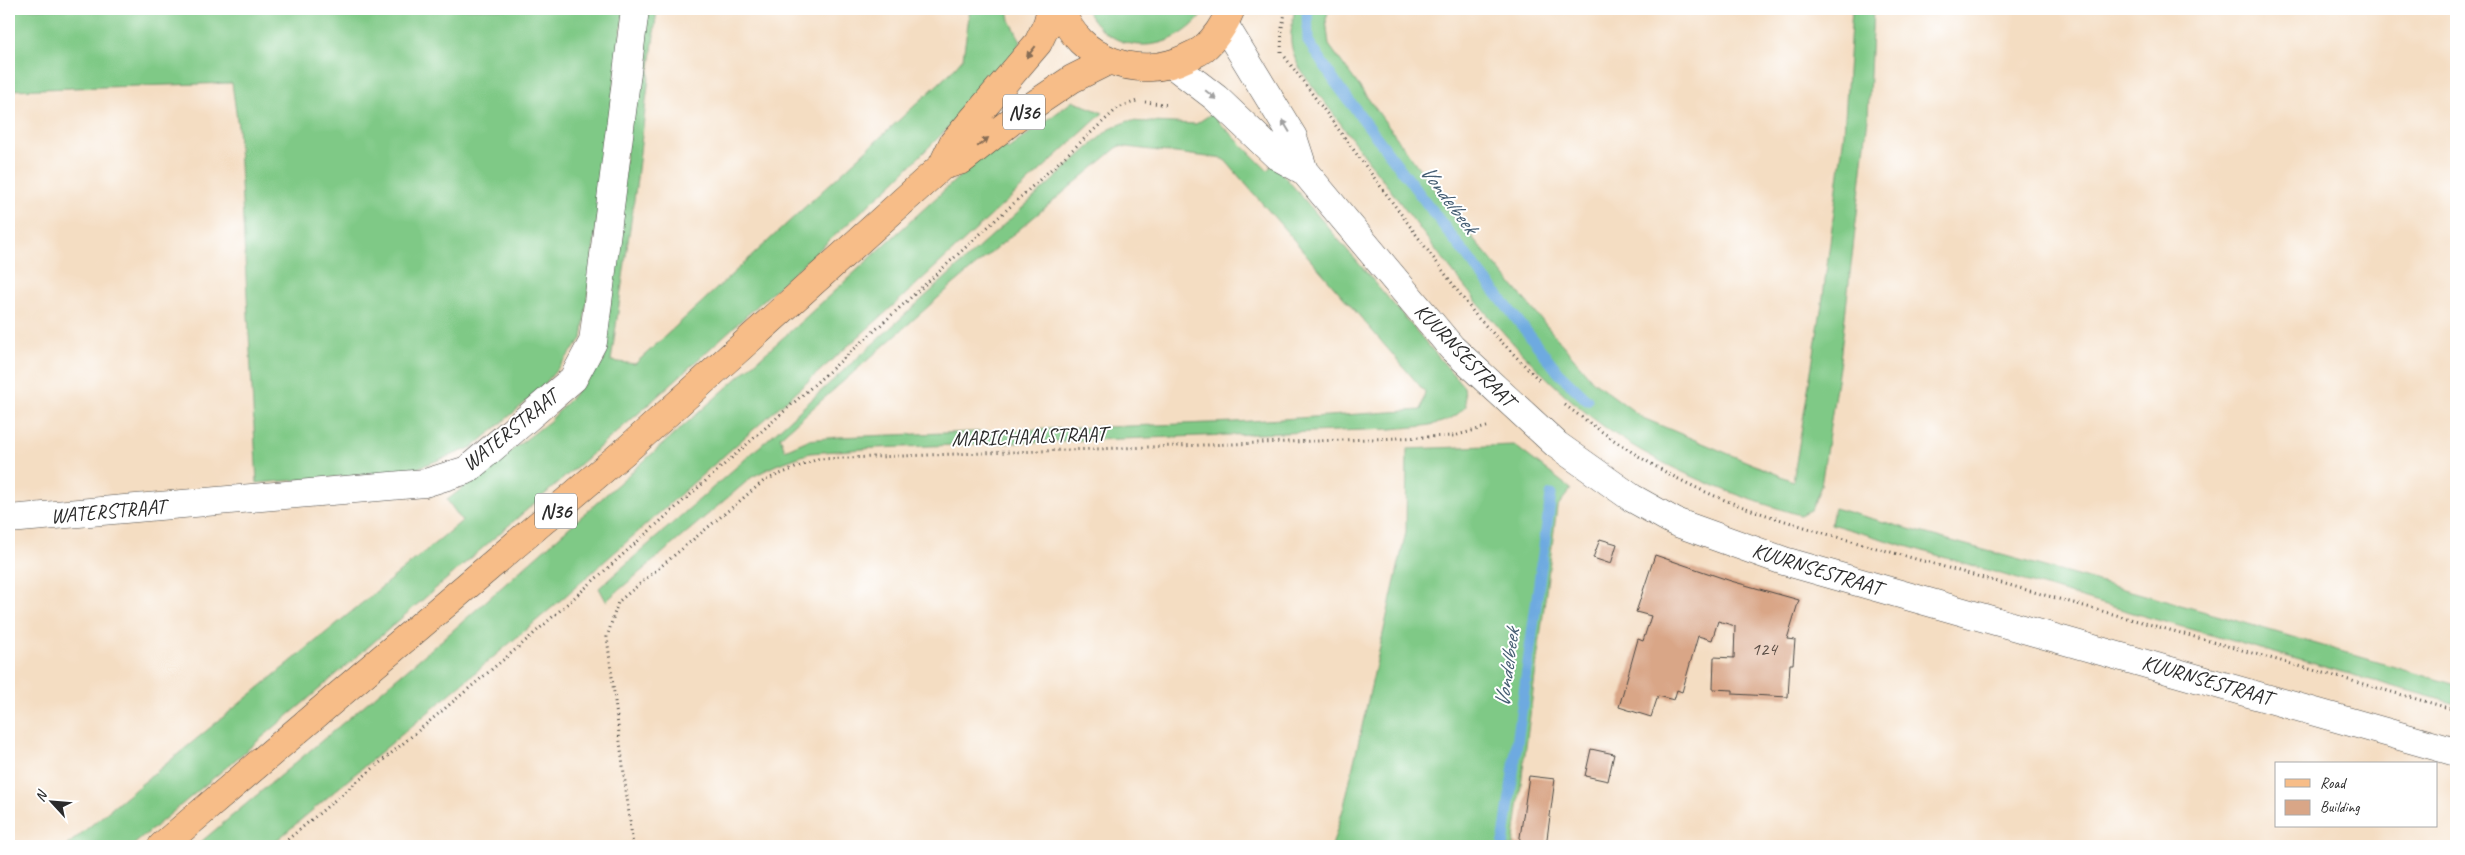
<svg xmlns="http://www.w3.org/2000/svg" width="2465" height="855" font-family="Caveat,sans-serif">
<rect width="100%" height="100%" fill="#fff"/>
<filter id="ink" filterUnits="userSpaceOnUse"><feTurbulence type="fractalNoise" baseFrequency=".02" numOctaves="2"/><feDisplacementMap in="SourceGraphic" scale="10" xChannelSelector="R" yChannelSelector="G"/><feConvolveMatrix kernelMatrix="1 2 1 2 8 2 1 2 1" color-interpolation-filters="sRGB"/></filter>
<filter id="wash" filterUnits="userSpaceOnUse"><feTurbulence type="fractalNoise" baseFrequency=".0096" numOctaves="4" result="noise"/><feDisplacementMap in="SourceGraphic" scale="20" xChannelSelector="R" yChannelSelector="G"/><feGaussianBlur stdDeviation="1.12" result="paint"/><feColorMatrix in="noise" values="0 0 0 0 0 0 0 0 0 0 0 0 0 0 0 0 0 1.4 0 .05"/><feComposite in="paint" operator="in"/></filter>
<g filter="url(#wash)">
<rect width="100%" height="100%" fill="#f4ddc2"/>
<path fill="#7fc986" stroke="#557a58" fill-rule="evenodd" d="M 9,9 L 624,9 L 582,339 L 539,391 L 473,447 L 407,472 L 257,483 L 238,127 L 232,83 L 9,90 Z
M 643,9 L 657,9 L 636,186 L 611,361 L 635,364 L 951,72 L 963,58 L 970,9 L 1008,9 L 1010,20 L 1021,42 L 1000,76 L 895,181 L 640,412 L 302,704 L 132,846 L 66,846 L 462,521 L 447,500 L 550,421 L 604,361 L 619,211 Z
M 1086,9 L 1206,9 C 1177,54 1113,60 1086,9 Z
M 1295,9 L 1329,9 L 1326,19 L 1329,45 L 1451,212 L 1593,381 L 1643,418 L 1793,481 L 1822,304 L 1844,134 L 1852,9 L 1873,9 L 1868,118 L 1840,360 L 1821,486 L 1811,510 L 1800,515 C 1721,492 1640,460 1578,406 C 1513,351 1461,284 1411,217 C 1374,169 1338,120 1302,72 C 1288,47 1289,37 1295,9 Z
M 1073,101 L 1103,113 L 883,315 L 562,599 L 270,846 L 196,846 L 442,640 L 794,328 L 998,141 L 1008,149 Z
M 1211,114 L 1267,170 L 1274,164 L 1464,387 L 1466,406 C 1448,428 1418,426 1391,429 L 876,448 L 810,453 L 776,465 L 752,477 L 606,601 L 599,588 L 776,432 L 1108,130 L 1128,121 L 1196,124 ZM 1119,146 L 1224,159 L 1425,392 L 1421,410 L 1235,422 L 838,437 L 808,440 L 785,450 L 780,437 L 955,283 Z
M 1514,445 L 1571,489 L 1557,507 L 1513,846 L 1332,846 L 1344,806 L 1406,532 L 1407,449 Z
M 1834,508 L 2238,621 L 2456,685 L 2456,704 L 2147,617 L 1831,524 Z"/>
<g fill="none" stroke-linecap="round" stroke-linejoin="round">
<path stroke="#6eaae0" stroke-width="11" d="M 1307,9 L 1308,41 L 1335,82 L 1449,233 L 1559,373 L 1587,400
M 1503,846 L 1551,495"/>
</g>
<g id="blocks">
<path fill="#d9a687" d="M 1600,539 L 1617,544 L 1611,564 L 1593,558 Z
M 1655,555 L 1731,581 L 1799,600 L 1787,639 L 1795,640 L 1793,664 L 1790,664 L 1788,697 L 1733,694 L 1733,690 L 1713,689 L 1714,657 L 1734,658 L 1735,626 L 1718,621 L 1712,640 L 1698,636 L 1682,692 L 1677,690 L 1674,700 L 1658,696 L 1651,717 L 1619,707 L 1638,639 L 1643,641 L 1651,616 L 1636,612 Z
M 1591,749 L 1614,754 L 1608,781 L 1585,776 Z
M 1529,776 L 1555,779 L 1546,846 L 1514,846 L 1515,843 L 1519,844 Z"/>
</g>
</g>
<g filter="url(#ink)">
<use href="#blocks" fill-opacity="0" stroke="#494642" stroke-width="1"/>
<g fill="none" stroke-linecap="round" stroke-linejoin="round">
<g stroke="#494642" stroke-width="29">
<path id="minor" d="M 9,519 L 425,483 L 467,470 L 573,379 L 593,342 L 635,9"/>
</g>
<g stroke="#494642" stroke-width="29">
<path id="tertiary" d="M 1224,24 L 1293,137 L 1304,171 L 1452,348 L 1557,445 L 1632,498 L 1675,522 L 1784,561 L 2456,752
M 1173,65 L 1216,98 L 1277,156 L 1304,171"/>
</g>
<g stroke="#494642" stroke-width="29">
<path id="primary" d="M 1061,9 C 1077,60 1140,81 1186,58 C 1191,55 1198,53 1203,49 C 1215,39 1225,23 1231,9
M 942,166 L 962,160 L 1023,112 L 1072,79 L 1108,61
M 162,846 L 631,446 L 942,166 L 953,143 L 1038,43 L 1047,24 L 1051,9"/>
</g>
<path stroke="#494642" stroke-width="3" stroke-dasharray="1 4" stroke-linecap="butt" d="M 1281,52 L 1282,27 L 1286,9
M 1285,57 L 1477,317 L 1539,380
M 1145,102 L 1169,105
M 1565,405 C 1607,436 1649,466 1697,488 C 1739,508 1786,521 1830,535 L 2456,710
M 280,846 L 521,645 L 861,343 L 1118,108 L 1137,101
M 633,846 L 607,637 L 618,602 L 765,480 L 818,459 L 1454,436 L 1490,426"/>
<use href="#minor" stroke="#fff" stroke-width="28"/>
<use href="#tertiary" stroke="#fff" stroke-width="28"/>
<use href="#primary" stroke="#f7bd88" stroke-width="28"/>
</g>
<defs><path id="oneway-solid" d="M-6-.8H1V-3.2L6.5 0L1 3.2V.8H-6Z" transform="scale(1.25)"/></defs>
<g fill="#876d55">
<use href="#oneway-solid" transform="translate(1031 52) rotate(128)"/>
<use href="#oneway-solid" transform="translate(983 142) rotate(-39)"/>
</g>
<g fill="#a0a0a0">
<use href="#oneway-solid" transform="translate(1211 95) rotate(39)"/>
<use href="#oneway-solid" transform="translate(1286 126) rotate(-121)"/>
</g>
</g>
<g text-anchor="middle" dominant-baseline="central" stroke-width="4" stroke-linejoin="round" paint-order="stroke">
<g font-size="19" fill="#564a42">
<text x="1764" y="649">124</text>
</g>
<g fill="#fff" stroke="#6b6b6b" stroke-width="1">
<rect x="1003" y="94.5" width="42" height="35" rx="4"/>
<rect x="535" y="493.5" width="42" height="35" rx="4"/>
</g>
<g font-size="20" font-weight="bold" fill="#2b2b2b">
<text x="1024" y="112">N36</text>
<text x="556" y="511">N36</text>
</g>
<g font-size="21" fill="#2b2b2b" stroke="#fff">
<text transform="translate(1465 355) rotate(46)">KUURNSESTRAAT</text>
<text transform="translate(510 430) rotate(-39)">WATERSTRAAT</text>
<text transform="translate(1029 436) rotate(-2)">MARICHAALSTRAAT</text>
<text transform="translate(108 511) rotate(-5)">WATERSTRAAT</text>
<text transform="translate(1817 569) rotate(17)">KUURNSESTRAAT</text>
<text transform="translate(2207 680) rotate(16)">KUURNSESTRAAT</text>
</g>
<g font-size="22" font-style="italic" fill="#465e73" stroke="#fff">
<text transform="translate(1449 199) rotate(53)">Vondelbeek</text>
<text transform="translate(1507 668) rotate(-82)">Vondelbeek</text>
</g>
</g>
<rect width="2465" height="855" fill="none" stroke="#fff" stroke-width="30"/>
<rect x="2275" y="762" width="162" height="65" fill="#ffffff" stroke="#aaaaaa"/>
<rect x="2285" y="779" width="25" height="8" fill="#f7bd88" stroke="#aaaaaa"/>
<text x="2320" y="788" font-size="15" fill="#2b2b2b">Road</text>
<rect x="2285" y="800" width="25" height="15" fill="#d9a687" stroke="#aaaaaa"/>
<text x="2320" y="812" font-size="15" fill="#2b2b2b">Building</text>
<g transform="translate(52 802) rotate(296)" stroke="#ffffff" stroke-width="4" paint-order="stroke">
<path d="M0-4L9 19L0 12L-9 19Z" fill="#2b2b2b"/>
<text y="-8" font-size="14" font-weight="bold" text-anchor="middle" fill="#2b2b2b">N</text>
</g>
</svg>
